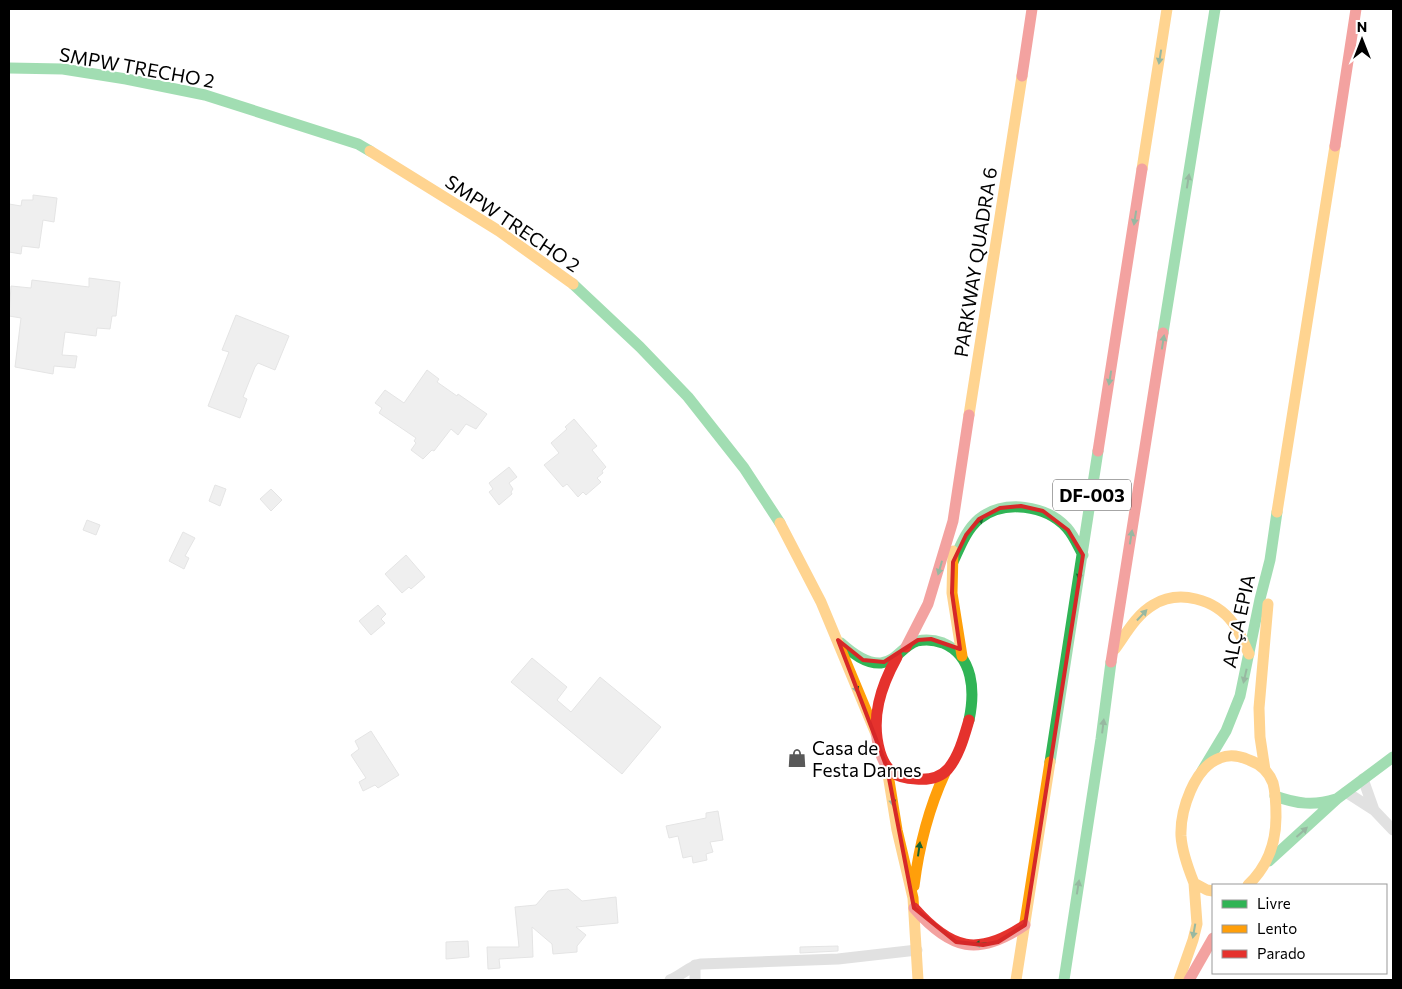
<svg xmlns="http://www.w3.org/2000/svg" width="1402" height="989" font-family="Commissioner,sans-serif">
<rect width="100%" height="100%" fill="#fff"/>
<path fill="#dcdcdc" stroke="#c4c4c4" d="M 33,195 L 57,198 L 54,222 L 43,220 L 39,248 L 22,246 L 21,254 L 9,252 L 9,204 L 21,206 L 22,200 L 33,200 Z
M 89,278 L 120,282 L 116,316 L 112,316 L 110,329 L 97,328 L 96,336 L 65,332 L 62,355 L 77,356 L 75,368 L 54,366 L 53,374 L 15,367 L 21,318 L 9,316 L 11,286 L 31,288 L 32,280 L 89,287 Z
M 236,315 L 289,336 L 275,370 L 258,363 L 255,367 L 243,397 L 247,399 L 240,418 L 208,406 L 229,352 L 222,350 Z
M 427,370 L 439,379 L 437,382 L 457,396 L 458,394 L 487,414 L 476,429 L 466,424 L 458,435 L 451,429 L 434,451 L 432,450 L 423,459 L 411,450 L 416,443 L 414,441 L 416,438 L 379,413 L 382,408 L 375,403 L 385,390 L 404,403 Z
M 574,419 L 597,446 L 592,450 L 606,467 L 602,471 L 603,473 L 597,478 L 601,482 L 586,495 L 583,492 L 578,497 L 567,484 L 563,487 L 544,465 L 559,453 L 551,443 L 567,429 L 565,427 Z
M 509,467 L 517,477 L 509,483 L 513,489 L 511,492 L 512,494 L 499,505 L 489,492 L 493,489 L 489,483 Z
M 215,485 L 226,489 L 220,506 L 209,501 Z
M 271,489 L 282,500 L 271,511 L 260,499 Z
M 87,520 L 100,525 L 96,535 L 83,530 Z
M 183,532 L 195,538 L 185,556 L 189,558 L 184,569 L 169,561 Z
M 406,555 L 425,577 L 411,589 L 409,587 L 402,593 L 385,574 Z
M 378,605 L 386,614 L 381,619 L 385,623 L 371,635 L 359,621 Z
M 532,658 L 567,687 L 557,700 L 571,712 L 600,677 L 661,727 L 622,774 L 511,682 Z
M 371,731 L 399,775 L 378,788 L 375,785 L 363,791 L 359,782 L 366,778 L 351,755 L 359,749 L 355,741 Z
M 718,811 L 723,840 L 710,842 L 713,852 L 706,854 L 707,860 L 693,863 L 692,856 L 683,858 L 678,836 L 669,838 L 666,826 L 706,818 L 706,813 Z
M 568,889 L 582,901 L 616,897 L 618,923 L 576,927 L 586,935 L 577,946 L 577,952 L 553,954 L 552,944 L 532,927 L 533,957 L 499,959 L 500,968 L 488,969 L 487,947 L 519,947 L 515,907 L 536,905 L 548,891 Z
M 468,941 L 469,957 L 446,959 L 446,942 Z
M 838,946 L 838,951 L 800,953 L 800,947 Z"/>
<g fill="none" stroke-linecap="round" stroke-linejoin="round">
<path stroke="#bdbdbd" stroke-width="11" d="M 1363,779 L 1374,810
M 1346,792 L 1374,810 L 1393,830
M 670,980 C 681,976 689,966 701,964 L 838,959 L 917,950
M 695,980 L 695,965"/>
<path stroke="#30b455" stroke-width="11" d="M 9,68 L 63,69 L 126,79 L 205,95 L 358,144 L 370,151
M 573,284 L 640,347 L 688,397 L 744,468 L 780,523
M 1163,333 L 1215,9
M 953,562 C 960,547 966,530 979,519 C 1004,499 1046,505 1067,528 C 1074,536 1078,546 1083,555
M 841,643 C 852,653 866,664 881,663 C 897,661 902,646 917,641 C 926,639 935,640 943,643 C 974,656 975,692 969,720
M 1050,762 L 1098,451
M 1202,771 L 1226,731 L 1240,696 L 1260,599 L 1270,560 L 1277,512
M 1275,796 C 1297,804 1314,806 1336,799
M 1269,861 L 1338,798 L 1393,757
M 1064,980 L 1101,739 L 1111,662"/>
<path stroke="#ff9f0a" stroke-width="11" d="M 370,151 L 499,231 L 573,284
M 1142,169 L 1167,9
M 969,415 L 1022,76
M 1277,512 L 1335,146
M 780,523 L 821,602 L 876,734
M 953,551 L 952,593 L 962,656
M 1115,649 C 1126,634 1136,615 1153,605 C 1179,589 1215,599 1233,623 C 1240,632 1244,644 1249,654
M 887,768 L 897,830 L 913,898 L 918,980
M 1265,770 L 1260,737 L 1259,708 L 1268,604
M 914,886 C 919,846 928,810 945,773
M 1213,891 L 1207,890 L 1194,883 C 1188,868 1182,852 1181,836 C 1180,811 1194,767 1220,758 C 1230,754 1240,756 1249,760 C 1260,764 1269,772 1273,783 C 1276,794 1276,806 1276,817 C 1276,843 1267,867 1248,885
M 1016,980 L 1050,762
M 1179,980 L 1193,940 L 1197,924 L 1194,883"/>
<path stroke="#e5322d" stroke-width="11" d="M 1022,76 L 1032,9
M 1335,146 L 1356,9
M 1098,451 L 1142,169
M 906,647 L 928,604 L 953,521 L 969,415
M 897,657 C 881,686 870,718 880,752 C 886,771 895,778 916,779 C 927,780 940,778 948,769 C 959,756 964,737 969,720
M 1111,662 L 1163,333
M 914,908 C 951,950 978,957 1025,925
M 1189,980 L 1213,938"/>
</g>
<defs><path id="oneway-solid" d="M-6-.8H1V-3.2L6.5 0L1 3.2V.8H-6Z" transform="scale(1.25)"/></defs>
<g fill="#1a632f">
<use href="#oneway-solid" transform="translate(1160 57) rotate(99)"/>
<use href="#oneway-solid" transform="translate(1188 181) rotate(-81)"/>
<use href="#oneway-solid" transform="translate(1135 218) rotate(99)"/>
<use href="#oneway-solid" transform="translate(1163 342) rotate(-81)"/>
<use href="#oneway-solid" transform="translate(1110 378) rotate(99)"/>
<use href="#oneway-solid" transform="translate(978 522) rotate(-42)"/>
<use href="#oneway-solid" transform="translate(1131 537) rotate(-81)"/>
<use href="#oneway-solid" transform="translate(940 568) rotate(106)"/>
<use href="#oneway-solid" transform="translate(1080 573) rotate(99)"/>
<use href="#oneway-solid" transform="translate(1142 615) rotate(-47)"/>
<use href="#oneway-solid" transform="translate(1245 676) rotate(103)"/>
<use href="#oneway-solid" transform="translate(855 686) rotate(69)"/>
<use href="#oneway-solid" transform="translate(1103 726) rotate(-83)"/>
<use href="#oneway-solid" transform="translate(892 799) rotate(81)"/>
<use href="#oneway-solid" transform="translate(1302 832) rotate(-42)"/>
<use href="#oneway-solid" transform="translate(919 849) rotate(-82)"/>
<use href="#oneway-solid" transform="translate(1078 887) rotate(-81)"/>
<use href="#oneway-solid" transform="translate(1194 931) rotate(100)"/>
<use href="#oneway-solid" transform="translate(981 944) rotate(175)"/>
</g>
<path d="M0 0H1402V989H0ZM 1021,506 L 1043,511 L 1068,530 L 1083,555 L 1025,925 L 998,942 L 983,945 L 956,942 L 914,908 L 887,768 L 838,640 L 863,660 L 884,662 L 918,640 L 931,639 L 960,649 L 952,593 L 953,562 L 966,535 L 979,519 L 1000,508 Z" fill="#fff" fill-opacity=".55" fill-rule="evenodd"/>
<path fill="none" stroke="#d62828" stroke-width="4" stroke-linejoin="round" d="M 1021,506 L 1043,511 L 1068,530 L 1083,555 L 1025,925 L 998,942 L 983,945 L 956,942 L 914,908 L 887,768 L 838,640 L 863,660 L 884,662 L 918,640 L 931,639 L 960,649 L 952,593 L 953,562 L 966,535 L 979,519 L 1000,508 Z"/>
<defs>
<g id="shop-bare" transform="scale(1.5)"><path d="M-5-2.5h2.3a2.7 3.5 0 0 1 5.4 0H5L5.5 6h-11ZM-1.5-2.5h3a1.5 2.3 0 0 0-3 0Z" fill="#595959" stroke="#fff" stroke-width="2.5" paint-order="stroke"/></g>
</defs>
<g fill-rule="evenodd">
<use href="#shop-bare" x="797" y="758"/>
</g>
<g text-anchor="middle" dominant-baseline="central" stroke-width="4" stroke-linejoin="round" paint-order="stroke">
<rect fill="#fff" stroke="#4c4c4c" stroke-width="1" x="1053" y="479.5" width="78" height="31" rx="4"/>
<g font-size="18" font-weight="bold" fill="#000">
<text x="1092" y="495">DF-003</text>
</g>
<g font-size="19" fill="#000" stroke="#fff">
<text transform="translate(137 67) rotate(10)">SMPW TRECHO 2</text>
<text transform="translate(513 223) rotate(34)">SMPW TRECHO 2</text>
<text transform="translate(975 262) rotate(-81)">PARKWAY QUADRA 6</text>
<text transform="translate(1238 621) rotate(-78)">ALÇA EPIA</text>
</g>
<g font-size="19" fill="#000" stroke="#fff" text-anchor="start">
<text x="812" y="747">Casa de<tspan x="812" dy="22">Festa Dames</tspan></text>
</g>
</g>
<rect width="1402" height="989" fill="none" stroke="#000000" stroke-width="20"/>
<rect x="1212" y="884" width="175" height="90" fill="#ffffff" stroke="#999999"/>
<rect x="1222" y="900" width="25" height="8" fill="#30b455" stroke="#999999"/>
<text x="1257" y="909" font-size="15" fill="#000000">Livre</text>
<rect x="1222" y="925" width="25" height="8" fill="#ff9f0a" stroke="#999999"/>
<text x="1257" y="934" font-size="15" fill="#000000">Lento</text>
<rect x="1222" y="950" width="25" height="8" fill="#e5322d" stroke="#999999"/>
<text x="1257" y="959" font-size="15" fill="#000000">Parado</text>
<g transform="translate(1362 40)" stroke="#ffffff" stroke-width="4" paint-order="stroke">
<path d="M0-4L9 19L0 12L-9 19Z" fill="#000000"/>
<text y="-8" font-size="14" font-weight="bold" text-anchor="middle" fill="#000000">N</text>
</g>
</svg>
